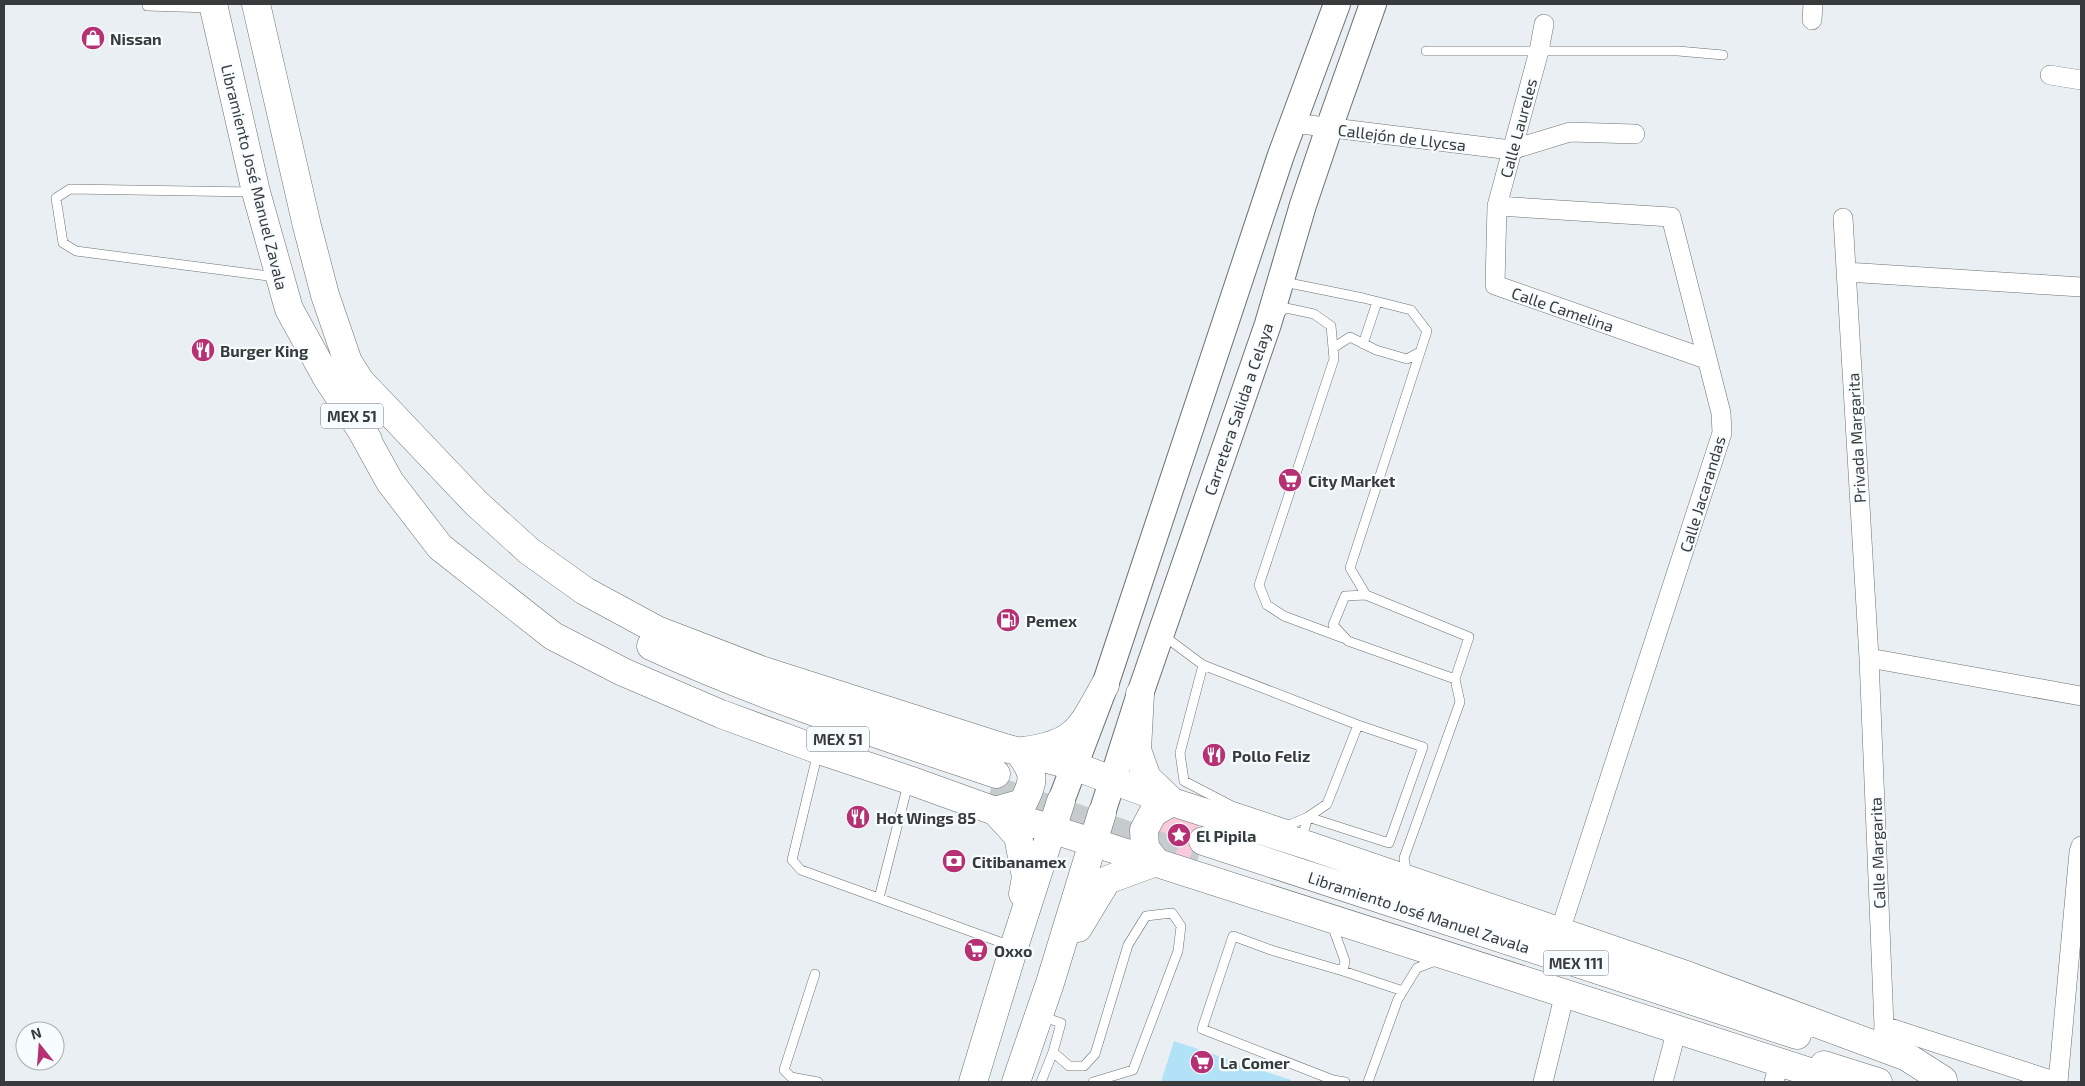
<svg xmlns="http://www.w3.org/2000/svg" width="2085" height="1086" font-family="'Exo 2',sans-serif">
<rect width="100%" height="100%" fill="#e9eff2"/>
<path fill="#fac9db" d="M 1171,812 L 1200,820 L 1189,859 L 1158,851 L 1151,832 Z"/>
<path fill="#b1e2f8" d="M 1174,1041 L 1291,1080 L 1291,1082 L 1161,1082 Z"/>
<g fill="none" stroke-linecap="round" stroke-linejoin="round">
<path stroke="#c6cbce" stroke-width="28" stroke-dasharray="28 14" stroke-linecap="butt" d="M 991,789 L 1198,859"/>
<g stroke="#6b7173" stroke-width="10">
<path id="lane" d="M 147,6 L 211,8
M 1426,51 L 1678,51 L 1723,55
M 253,192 L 70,189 L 56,198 L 63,243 L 76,251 L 276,277
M 1284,282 L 1363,298 L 1411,310 L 1427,331 L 1350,568 L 1366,595
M 1277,315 L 1286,308 L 1314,314 L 1331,326 L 1334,359 L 1259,585 L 1267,605 L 1284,616 L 1343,638
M 1363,344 L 1377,302
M 1333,348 L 1350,337 L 1376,350 L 1407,359 L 1420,352
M 1164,636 L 1203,665 L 1358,725 L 1423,747 L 1389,843 L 1308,817 L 1289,825 L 1232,806 L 1184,781 L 1180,753 L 1203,665
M 818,752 L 792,860 L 801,870 L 1011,946
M 1306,840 L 1303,834 L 1308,817 L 1327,804 L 1358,725
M 1407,875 L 1404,858 L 1460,702 L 1455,679 L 1469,637 L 1366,595 L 1345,596 L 1333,625 L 1348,641 L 1455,679
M 879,898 L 908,784
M 1332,925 L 1345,961 L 1343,971 L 1271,950 L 1233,936 L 1202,1029 L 1333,1080 L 1345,1082
M 1343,971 L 1403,991
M 815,974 L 784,1070 L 791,1077 L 818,1082
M 1041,1016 L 1061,1023 L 1053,1052 L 1069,1066 L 1084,1066 L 1095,1054 L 1128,945 L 1146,916 L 1172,913 L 1181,926 L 1178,951 L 1133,1070 L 1093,1082
M 1041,1082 L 1053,1052
M 1368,1082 L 1398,999 L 1417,968 L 1438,960"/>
</g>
<g stroke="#6b7173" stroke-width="20">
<path id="street" d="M 1812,20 L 1813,4
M 1544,24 L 1539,51 L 1497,206 L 1495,285 L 1706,359
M 2050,75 L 2081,80
M 1293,123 L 1511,150 L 1570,132 L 1635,134
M 1497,206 L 1671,217 L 1721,413 L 1722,433 L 1560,931
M 1843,218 L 1869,658 L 1884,1026 L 1882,1047
M 1846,272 L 2081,287
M 1869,658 L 2081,696
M 1884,1026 L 2057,1082
M 1543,1082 L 1565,993
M 1663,1082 L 1677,1029
M 1774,1082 L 1779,1062
M 2058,1082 L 2079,852 L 2081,846"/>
</g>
<g stroke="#6b7173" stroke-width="28">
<path id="secondary" d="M 1061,801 L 1105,685 L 1281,155 L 1337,4
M 1102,813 L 1140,694 L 1268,324 L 1303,205 L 1329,128 L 1373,4"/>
</g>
<g stroke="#6b7173" stroke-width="29">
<path id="primary" d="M 213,4 L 256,192 L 289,309 L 327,378 L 368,440
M 256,4 L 307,226 L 325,295 L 348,362 L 369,395
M 359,380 L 476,503 L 529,551 L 585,591 L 657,630 L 761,670 L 1005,748 L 1074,766 L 1172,802 L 1310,846 L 1689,976 L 1907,1057 L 1943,1080
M 359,426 L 390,482 L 440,547 L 553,636 L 623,672 L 721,714 L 819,750 L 909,780 L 995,811 L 1841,1082
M 651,646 C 762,697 880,735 996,774
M 1140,694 L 1137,750 L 1147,778 L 1169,799
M 1023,751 C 1077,744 1081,728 1105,685
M 995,811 L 1018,836 L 1026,877 L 1023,894
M 995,811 L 1023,803 C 1035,779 1035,774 1019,752
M 1203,841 L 1797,1035
M 1156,862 L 1145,848 L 1144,830 L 1153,813 L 1172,802
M 1078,928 L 1107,880 L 1156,862
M 1824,1065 L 1878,1082
M 973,1082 L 1014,947 L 1061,801
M 1016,1082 L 1050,983 L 1102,813"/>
</g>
<use href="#lane" stroke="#fff" stroke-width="9"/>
<use href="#street" stroke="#fff" stroke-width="19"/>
<use href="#secondary" stroke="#fff" stroke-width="26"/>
<use href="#primary" stroke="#fff" stroke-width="28"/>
</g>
<defs>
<g id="shop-disc" transform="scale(1.25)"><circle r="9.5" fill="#b63074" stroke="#f7fcfe"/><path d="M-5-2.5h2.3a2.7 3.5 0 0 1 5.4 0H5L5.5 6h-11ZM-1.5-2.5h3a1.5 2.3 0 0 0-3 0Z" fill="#fff"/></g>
<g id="restaurant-disc" transform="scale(1.25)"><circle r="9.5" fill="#b63074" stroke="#f7fcfe"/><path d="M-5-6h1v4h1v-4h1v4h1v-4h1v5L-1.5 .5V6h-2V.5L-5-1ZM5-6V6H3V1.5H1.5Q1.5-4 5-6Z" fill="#fff"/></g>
<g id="supermarket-disc" transform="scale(1.25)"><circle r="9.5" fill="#b63074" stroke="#f7fcfe"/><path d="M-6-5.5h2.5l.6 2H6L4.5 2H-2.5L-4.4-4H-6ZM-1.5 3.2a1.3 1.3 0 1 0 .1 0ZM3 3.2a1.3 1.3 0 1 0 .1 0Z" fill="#fff"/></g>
<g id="fuel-disc" transform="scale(1.25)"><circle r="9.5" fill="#b63074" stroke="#f7fcfe"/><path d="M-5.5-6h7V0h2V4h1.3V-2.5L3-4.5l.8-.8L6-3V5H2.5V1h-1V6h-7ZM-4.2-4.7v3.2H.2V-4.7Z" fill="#fff"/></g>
<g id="sight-disc" transform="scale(1.25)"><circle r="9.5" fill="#b63074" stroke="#f7fcfe"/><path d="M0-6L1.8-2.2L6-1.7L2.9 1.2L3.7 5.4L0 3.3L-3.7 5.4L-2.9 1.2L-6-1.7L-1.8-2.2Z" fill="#fff"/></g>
<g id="bank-disc" transform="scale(1.25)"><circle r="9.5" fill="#b63074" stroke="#f7fcfe"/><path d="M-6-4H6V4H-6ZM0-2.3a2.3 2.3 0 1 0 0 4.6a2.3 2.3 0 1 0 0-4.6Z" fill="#fff"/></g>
</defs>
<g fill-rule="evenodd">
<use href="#shop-disc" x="93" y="38"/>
<use href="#restaurant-disc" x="203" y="350"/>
<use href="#supermarket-disc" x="1290" y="480"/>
<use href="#fuel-disc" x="1008" y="620"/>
<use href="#restaurant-disc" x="1214" y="755"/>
<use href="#restaurant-disc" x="858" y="817"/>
<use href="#sight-disc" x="1179" y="835"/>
<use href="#bank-disc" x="954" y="861"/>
<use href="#supermarket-disc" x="976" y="950"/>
<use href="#supermarket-disc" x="1202" y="1062"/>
</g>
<g text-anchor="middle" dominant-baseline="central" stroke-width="4.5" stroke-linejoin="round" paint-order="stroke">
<g fill="#f7fcfe" stroke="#717576" stroke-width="1">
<rect x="321" y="403.5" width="62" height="25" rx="4"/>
<rect x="807" y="726.5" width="62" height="25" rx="4"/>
<rect x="1543.5" y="950.5" width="65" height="25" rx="4"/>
</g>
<g font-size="15" font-weight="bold" fill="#383b3c">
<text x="352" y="416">MEX 51</text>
<text x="838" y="739">MEX 51</text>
<text x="1576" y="963">MEX 111</text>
</g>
<g font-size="16" font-weight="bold" fill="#383b3c" stroke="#f7fcfe" text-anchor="start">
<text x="110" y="38">Nissan</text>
<text x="220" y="350">Burger King</text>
<text x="1308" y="480">City Market</text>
<text x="1026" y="620">Pemex</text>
<text x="1232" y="755">Pollo Feliz</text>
<text x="876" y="817">Hot Wings 85</text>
<text x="1196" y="835">El Pipila</text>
<text x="972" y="861">Citibanamex</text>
<text x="994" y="950">Oxxo</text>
<text x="1220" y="1062">La Comer</text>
</g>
<g font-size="16" fill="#383b3c" stroke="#f7fcfe">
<text transform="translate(1518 128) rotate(-75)">Calle Laureles</text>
<text transform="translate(1402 137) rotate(7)">Callejón de Llycsa</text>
<text transform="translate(255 177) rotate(76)">Libramiento José Manuel Zavala</text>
<text transform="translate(1563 309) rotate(19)">Calle Camelina</text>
<text transform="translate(1238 409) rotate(-71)">Carretera Salida a Celaya</text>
<text transform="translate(1856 438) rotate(-93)">Privada Margarita</text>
<text transform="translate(1702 494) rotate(-73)">Calle Jacarandas</text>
<text transform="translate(1877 853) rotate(-92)">Calle Margarita</text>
<text transform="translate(1419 912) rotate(18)">Libramiento José Manuel Zavala</text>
</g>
</g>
<rect width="2085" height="1086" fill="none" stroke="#383b3c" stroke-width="10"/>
<g transform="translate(40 1046) rotate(343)"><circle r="24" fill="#f7fcfe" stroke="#abafb0"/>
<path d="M0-4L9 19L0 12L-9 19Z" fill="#b63074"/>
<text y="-8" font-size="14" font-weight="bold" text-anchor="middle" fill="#383b3c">N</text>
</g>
</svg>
